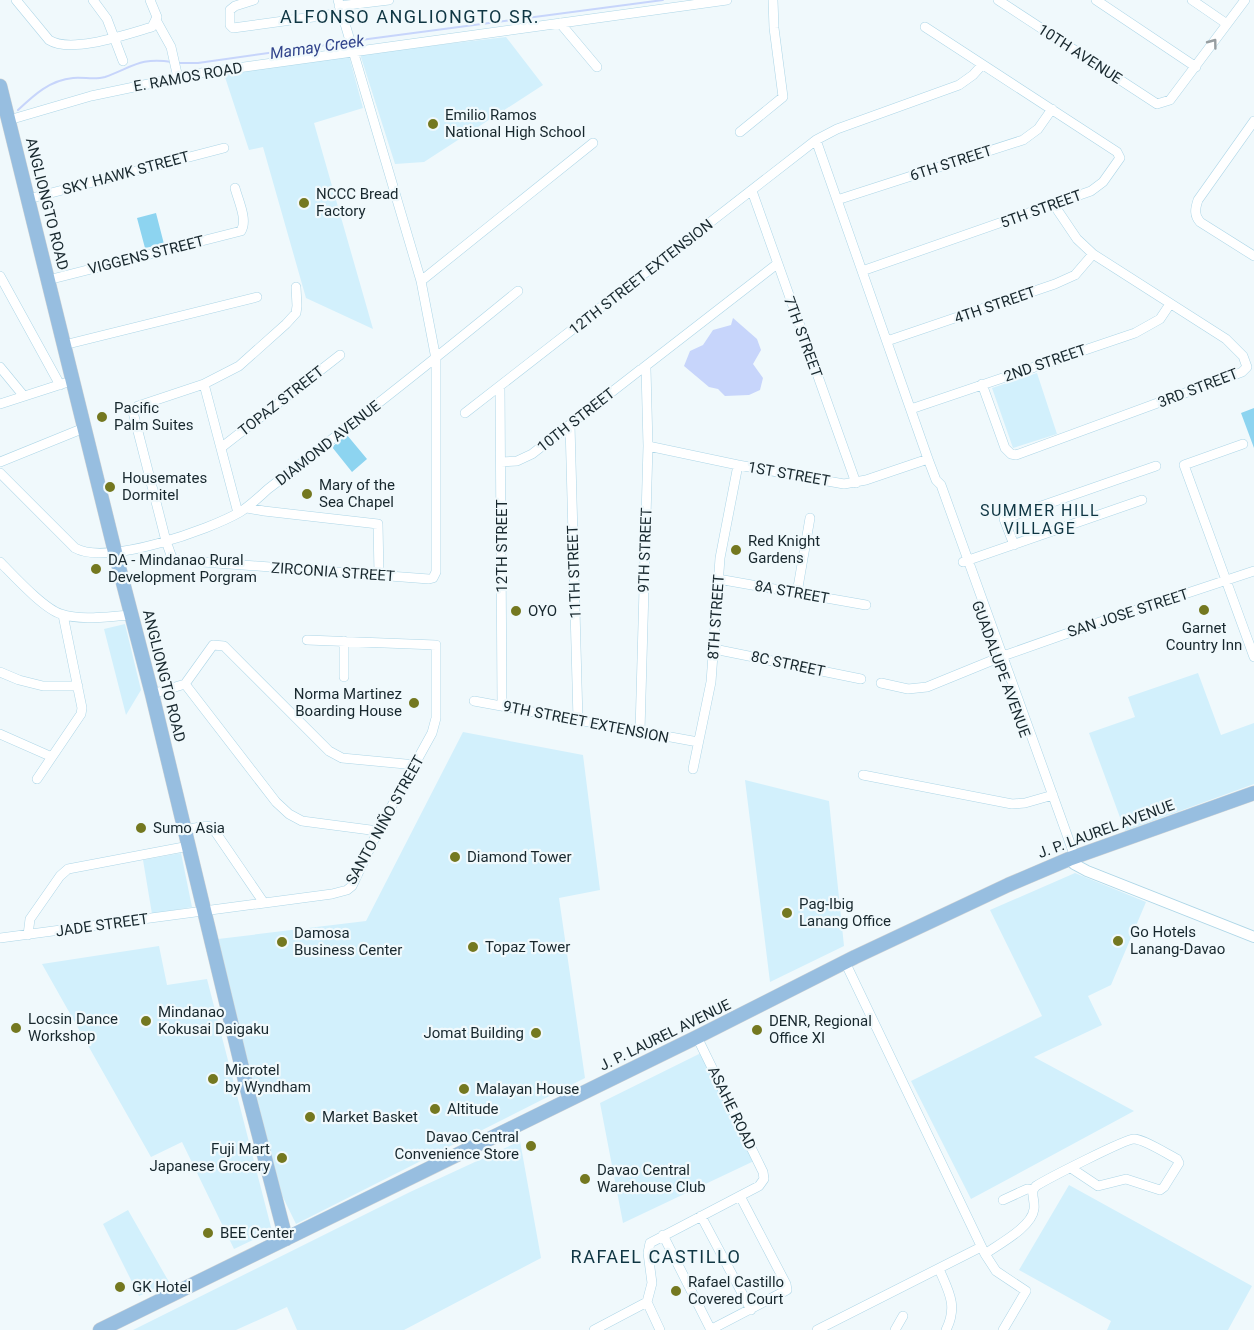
<svg xmlns="http://www.w3.org/2000/svg" width="1254" height="1330" font-family="Roboto,sans-serif">
<rect width="100%" height="100%" fill="#f0f9fc"/>
<path fill="#d2f0fc" d="M 506,37 L 543,85 L 424,162 L 395,164 L 360,54 Z
M 349,56 L 363,108 L 314,123 L 373,329 L 306,298 L 263,147 L 249,150 L 224,74 Z
M 1037,373 L 1057,434 L 1013,448 L 992,388 Z
M 125,624 L 141,690 L 126,715 L 104,629 Z
M 1198,673 L 1221,735 L 1254,723 L 1254,784 L 1125,831 L 1089,733 L 1135,717 L 1128,697 Z
M 463,732 L 583,755 L 600,890 L 559,898 L 585,1078 L 296,1224 L 277,1185 L 218,939 L 366,921 Z
M 745,780 L 829,801 L 844,946 L 770,982 Z
M 181,853 L 192,907 L 152,914 L 143,860 Z
M 1075,873 L 1146,902 L 1111,985 L 1088,996 L 1102,1025 L 1034,1057 L 1134,1111 L 971,1199 L 911,1081 L 1042,1016 L 990,910 Z
M 159,946 L 167,985 L 207,979 L 272,1231 L 234,1249 L 182,1142 L 151,1157 L 42,964 Z
M 701,1053 L 754,1161 L 623,1223 L 600,1103 Z
M 520,1141 L 541,1258 L 404,1330 L 297,1330 L 287,1307 L 236,1330 L 133,1330 L 410,1192 Z
M 1069,1185 L 1252,1286 L 1228,1330 L 1107,1330 L 1111,1321 L 1019,1270 Z
M 128,1210 L 169,1282 L 139,1296 L 103,1224 Z"/>
<path fill="#8dd4f0" d="M 156,213 L 164,244 L 145,248 L 137,218 Z
M 1254,408 L 1254,448 L 1241,413 Z
M 347,435 L 367,459 L 352,472 L 332,447 Z"/>
<path fill="#c7d5fb" d="M 733,318 L 757,339 L 761,350 L 753,364 L 763,378 L 760,390 L 749,395 L 725,396 L 718,389 L 709,387 L 684,366 L 690,351 L 703,345 L 713,330 L 731,325 Z"/>
<g fill="none" stroke-linecap="round" stroke-linejoin="round">
<path stroke="#c7d5fb" stroke-width="2" d="M 353,41 L 663,0
M 178,63 L 198,63 L 347,42
M 18,110 C 34,95 50,80 73,78 C 84,77 95,80 105,77 C 133,67 140,57 172,62"/>
<g stroke="#add6e7" stroke-width="10">
<path id="minor" d="M 16,0 L 49,40 C 71,54 128,34 152,27 L 157,17 L 150,0
M 93,0 L 107,19 L 123,61
M 254,0 L 235,6 L 230,10 L 230,25 L 233,28 L 342,13
M 998,0 L 1157,104 L 1170,100 L 1245,0
M 1096,0 L 1196,67
M 1192,0 L 1227,24
M 339,6 L 389,0
M 156,20 L 171,47 L 178,78
M 560,23 L 597,67
M 9,120 L 91,96 L 201,73 L 727,0
M 1254,121 L 1198,200 C 1195,209 1194,215 1200,222 L 1254,256
M 740,132 L 783,97 L 774,28 L 773,0
M 816,140 L 928,459 L 936,480 L 941,485 L 1075,857
M 752,191 L 856,483
M 28,199 L 224,148
M 837,200 L 1023,140 L 1038,129 L 1052,109
M 862,271 L 1091,191 L 1103,182 L 1120,158 L 1117,152 L 925,27
M 0,276 L 60,385
M 48,280 L 241,231 C 248,220 238,200 235,188
M 421,281 L 593,143
M 296,287 L 297,306 L 296,313 L 286,324 L 239,366 L 204,384 L 138,406 L 133,412 L 166,541 L 172,558 L 176,560 L 429,579 L 433,578 L 436,572 L 436,359 L 421,281 L 338,0
M 887,341 L 1055,284 L 1075,275 L 1093,254
M 64,345 L 257,297
M 0,367 L 23,395
M 643,368 L 777,264
M 204,384 L 238,513
M 982,384 L 1005,448 L 1011,454 L 1016,455 L 1242,372 L 1247,367 L 1243,356 L 1226,339 L 1093,254 L 1077,239 L 1054,205
M 500,386 L 502,706
M 0,404 L 65,383
M 911,409 L 1135,333 L 1160,319 L 1170,304
M 465,413 L 816,140 L 837,129 L 959,85 L 973,75 L 982,65
M 570,425 L 578,720
M 1243,444 L 1184,465 L 1254,657
M 648,446 L 738,465 L 844,484 L 866,480 L 928,459
M 222,447 L 340,355
M 0,462 L 84,428
M 501,462 L 517,461 L 532,454 L 640,370 L 646,369 L 648,446 L 640,731
M 0,473 L 75,548 C 107,566 209,530 240,512 C 250,506 259,497 268,489 C 285,476 302,463 318,450 C 386,398 452,345 518,291
M 247,508 L 264,511 L 378,524 L 379,575
M 1014,545 L 1004,519 L 1156,466
M 0,562 C 14,576 44,609 61,614 C 82,621 110,616 132,615
M 963,562 L 1142,500
M 718,579 L 866,605
M 797,593 L 810,518
M 344,641 L 344,677
M 714,649 L 861,679
M 0,672 L 19,680 L 43,686 L 78,686
M 881,683 L 908,689 L 927,687 L 1003,656 L 1091,625 L 1254,571
M 185,684 L 276,802 L 289,814 L 302,821 L 378,831
M 152,694 L 185,684 L 213,645 L 224,646 L 329,751 L 342,758 L 416,765
M 474,701 L 698,742
M 0,734 L 52,757
M 693,769 L 711,682 L 720,558 L 738,465
M 863,775 L 1012,804 L 1025,803 L 1053,795
M 37,779 L 81,714 L 82,708 L 63,615
M 185,830 L 205,826 L 212,827 L 264,903
M 28,935 L 30,919 L 60,876 L 68,869 L 189,846
M 0,938 L 332,894 L 347,890 L 352,886 L 378,831 L 432,733 L 436,718 L 436,645 L 307,640
M 845,962 L 985,1254 L 996,1271 L 1026,1291 L 1003,1330
M 1003,1200 L 1027,1189 L 1033,1190
M 701,1216 L 751,1310
M 663,1235 L 711,1330
M 985,1254 C 999,1244 1032,1227 1034,1209 C 1035,1202 1032,1197 1033,1190 L 1036,1186 C 1047,1179 1125,1139 1134,1139 C 1144,1139 1167,1154 1177,1159 L 1179,1163 L 1164,1187 L 1160,1190 L 1126,1179 L 1098,1186 L 1071,1168
M 939,1269 C 949,1292 958,1306 946,1330
M 594,1330 L 647,1302
M 660,1330 L 647,1302 L 652,1283 L 648,1253 L 650,1243 L 759,1186 L 764,1179 L 763,1172 L 697,1037
M 710,1330 L 787,1290 L 786,1284 L 740,1196
M 817,1330 L 981,1247
M 895,1330 L 903,1316"/>
</g>
<g stroke="#add6e7" stroke-width="12">
<path id="tertiary" d="M 1069,859 L 1074,864 L 1087,871 L 1254,937"/>
</g>
<g stroke="#d1d4d5" stroke-width="15">
<path id="primary" d="M 0,86 L 115,552 L 152,694 L 249,1097 L 286,1239
M 100,1330 L 697,1037 L 855,957 L 1008,885 L 1069,859 L 1254,793"/>
</g>
<use href="#minor" stroke="#fff" stroke-width="9"/>
<use href="#tertiary" stroke="#fff" stroke-width="10"/>
<use href="#primary" stroke="#97bee0" stroke-width="14"/>
</g>
<defs><path id="oneway-chevron" d="M-2-3.5L2.5 0L-2 3.5" fill="none" stroke-width="1.6" stroke-linecap="round" stroke-linejoin="round" transform="scale(1.5)"/></defs>
<use stroke="#979ea1" href="#oneway-chevron" transform="translate(1213 43) rotate(-53)"/>
<g fill="#747820" stroke="#f0f9fc" stroke-width="2">
<circle cx="433" cy="124" r="6"/>
<circle cx="304" cy="203" r="6"/>
<circle cx="102" cy="417" r="6"/>
<circle cx="110" cy="487" r="6"/>
<circle cx="307" cy="494" r="6"/>
<circle cx="736" cy="550" r="6"/>
<circle cx="96" cy="569" r="6"/>
<circle cx="1204" cy="610" r="6"/>
<circle cx="516" cy="611" r="6"/>
<circle cx="414" cy="703" r="6"/>
<circle cx="141" cy="828" r="6"/>
<circle cx="455" cy="857" r="6"/>
<circle cx="787" cy="913" r="6"/>
<circle cx="1118" cy="941" r="6"/>
<circle cx="282" cy="942" r="6"/>
<circle cx="473" cy="947" r="6"/>
<circle cx="146" cy="1021" r="6"/>
<circle cx="16" cy="1028" r="6"/>
<circle cx="757" cy="1030" r="6"/>
<circle cx="536" cy="1033" r="6"/>
<circle cx="213" cy="1079" r="6"/>
<circle cx="464" cy="1089" r="6"/>
<circle cx="435" cy="1109" r="6"/>
<circle cx="310" cy="1117" r="6"/>
<circle cx="531" cy="1146" r="6"/>
<circle cx="282" cy="1158" r="6"/>
<circle cx="585" cy="1179" r="6"/>
<circle cx="208" cy="1233" r="6"/>
<circle cx="120" cy="1287" r="6"/>
<circle cx="676" cy="1291" r="6"/>
</g>
<g text-anchor="middle" dominant-baseline="central" stroke-width="4.5" stroke-linejoin="round" paint-order="stroke">
<g font-size="15" fill="#18282e" stroke="#f0f9fc">
<text transform="translate(1080 54) rotate(33)">10TH AVENUE</text>
<text transform="translate(188 77) rotate(-10)">E. RAMOS ROAD</text>
<text transform="translate(951 163) rotate(-18)">6TH STREET</text>
<text transform="translate(126 173) rotate(-15)">SKY HAWK STREET</text>
<text transform="translate(47 204) rotate(76)">ANGLIONGTO ROAD</text>
<text transform="translate(1041 209) rotate(-20)">5TH STREET</text>
<text transform="translate(146 255) rotate(-14)">VIGGENS STREET</text>
<text transform="translate(641 277) rotate(-38)">12TH STREET EXTENSION</text>
<text transform="translate(995 305) rotate(-19)">4TH STREET</text>
<text transform="translate(803 337) rotate(70)">7TH STREET</text>
<text transform="translate(1045 363) rotate(-19)">2ND STREET</text>
<text transform="translate(1198 388) rotate(-21)">3RD STREET</text>
<text transform="translate(281 401) rotate(-38)">TOPAZ STREET</text>
<text transform="translate(576 420) rotate(-38)">10TH STREET</text>
<text transform="translate(328 443) rotate(-38)">DIAMOND AVENUE</text>
<text transform="translate(789 474) rotate(10)">1ST STREET</text>
<text transform="translate(502 546) rotate(-90)">12TH STREET</text>
<text transform="translate(645 550) rotate(-88)">9TH STREET</text>
<text transform="translate(333 572) rotate(4)">ZIRCONIA STREET</text>
<text transform="translate(574 572) rotate(-92)">11TH STREET</text>
<text transform="translate(792 592) rotate(10)">8A STREET</text>
<text transform="translate(1128 613) rotate(-18)">SAN JOSE STREET</text>
<text transform="translate(716 617) rotate(-86)">8TH STREET</text>
<text transform="translate(788 664) rotate(12)">8C STREET</text>
<text transform="translate(1001 669) rotate(70)">GUADALUPE AVENUE</text>
<text transform="translate(164 676) rotate(76)">ANGLIONGTO ROAD</text>
<text transform="translate(586 722) rotate(11)">9TH STREET EXTENSION</text>
<text transform="translate(385 820) rotate(-61)">SANTO NIÑO STREET</text>
<text transform="translate(1106 829) rotate(-20)">J. P. LAUREL AVENUE</text>
<text transform="translate(102 925) rotate(-8)">JADE STREET</text>
<text transform="translate(665 1035) rotate(-26)">J. P. LAUREL AVENUE</text>
<text transform="translate(732 1108) rotate(64)">ASAHE ROAD</text>
</g>
<g font-size="15" fill="#18282e" stroke="#f0f9fc" text-anchor="start">
<text x="445" y="115">Emilio Ramos<tspan x="445" dy="17">National High School</tspan></text>
<text x="316" y="194">NCCC Bread<tspan x="316" dy="17">Factory</tspan></text>
<text x="114" y="408">Pacific<tspan x="114" dy="17">Palm Suites</tspan></text>
<text x="122" y="478">Housemates<tspan x="122" dy="17">Dormitel</tspan></text>
<text x="319" y="485">Mary of the<tspan x="319" dy="17">Sea Chapel</tspan></text>
<text x="748" y="541">Red Knight<tspan x="748" dy="17">Gardens</tspan></text>
<text x="108" y="560">DA - Mindanao Rural<tspan x="108" dy="17">Development Porgram</tspan></text>
<text x="528" y="611">OYO</text>
<text x="1204" y="628" text-anchor="middle">Garnet<tspan x="1204" dy="17">Country Inn</tspan></text>
<text x="402" y="694" text-anchor="end">Norma Martinez<tspan x="402" dy="17">Boarding House</tspan></text>
<text x="153" y="828">Sumo Asia</text>
<text x="467" y="857">Diamond Tower</text>
<text x="799" y="904">Pag-Ibig<tspan x="799" dy="17">Lanang Office</tspan></text>
<text x="1130" y="932">Go Hotels<tspan x="1130" dy="17">Lanang-Davao</tspan></text>
<text x="294" y="933">Damosa<tspan x="294" dy="17">Business Center</tspan></text>
<text x="485" y="947">Topaz Tower</text>
<text x="158" y="1012">Mindanao<tspan x="158" dy="17">Kokusai Daigaku</tspan></text>
<text x="28" y="1019">Locsin Dance<tspan x="28" dy="17">Workshop</tspan></text>
<text x="769" y="1021">DENR, Regional<tspan x="769" dy="17">Office XI</tspan></text>
<text x="524" y="1033" text-anchor="end">Jomat Building</text>
<text x="225" y="1070">Microtel<tspan x="225" dy="17">by Wyndham</tspan></text>
<text x="476" y="1089">Malayan House</text>
<text x="447" y="1109">Altitude</text>
<text x="322" y="1117">Market Basket</text>
<text x="519" y="1137" text-anchor="end">Davao Central<tspan x="519" dy="17">Convenience Store</tspan></text>
<text x="270" y="1149" text-anchor="end">Fuji Mart<tspan x="270" dy="17">Japanese Grocery</tspan></text>
<text x="597" y="1170">Davao Central<tspan x="597" dy="17">Warehouse Club</tspan></text>
<text x="220" y="1233">BEE Center</text>
<text x="688" y="1282">Rafael Castillo<tspan x="688" dy="17">Covered Court</tspan></text>
<text x="132" y="1287">GK Hotel</text>
</g>
<g font-size="16" font-style="italic" fill="#31448c" stroke="#f0f9fc">
<text transform="translate(317 47) rotate(-8)">Mamay Creek</text>
</g>
<g font-size="16" letter-spacing="1.5" fill="#0f3643" stroke="#f0f9fc">
<text x="1040" y="510">SUMMER HILL<tspan x="1040" dy="18">VILLAGE</tspan></text>
</g>
<g font-size="18" letter-spacing="1.5" fill="#0f3643" stroke="#f0f9fc">
<text x="410" y="16">ALFONSO ANGLIONGTO SR.</text>
<text x="656" y="1256">RAFAEL CASTILLO</text>
</g>
</g>
</svg>
